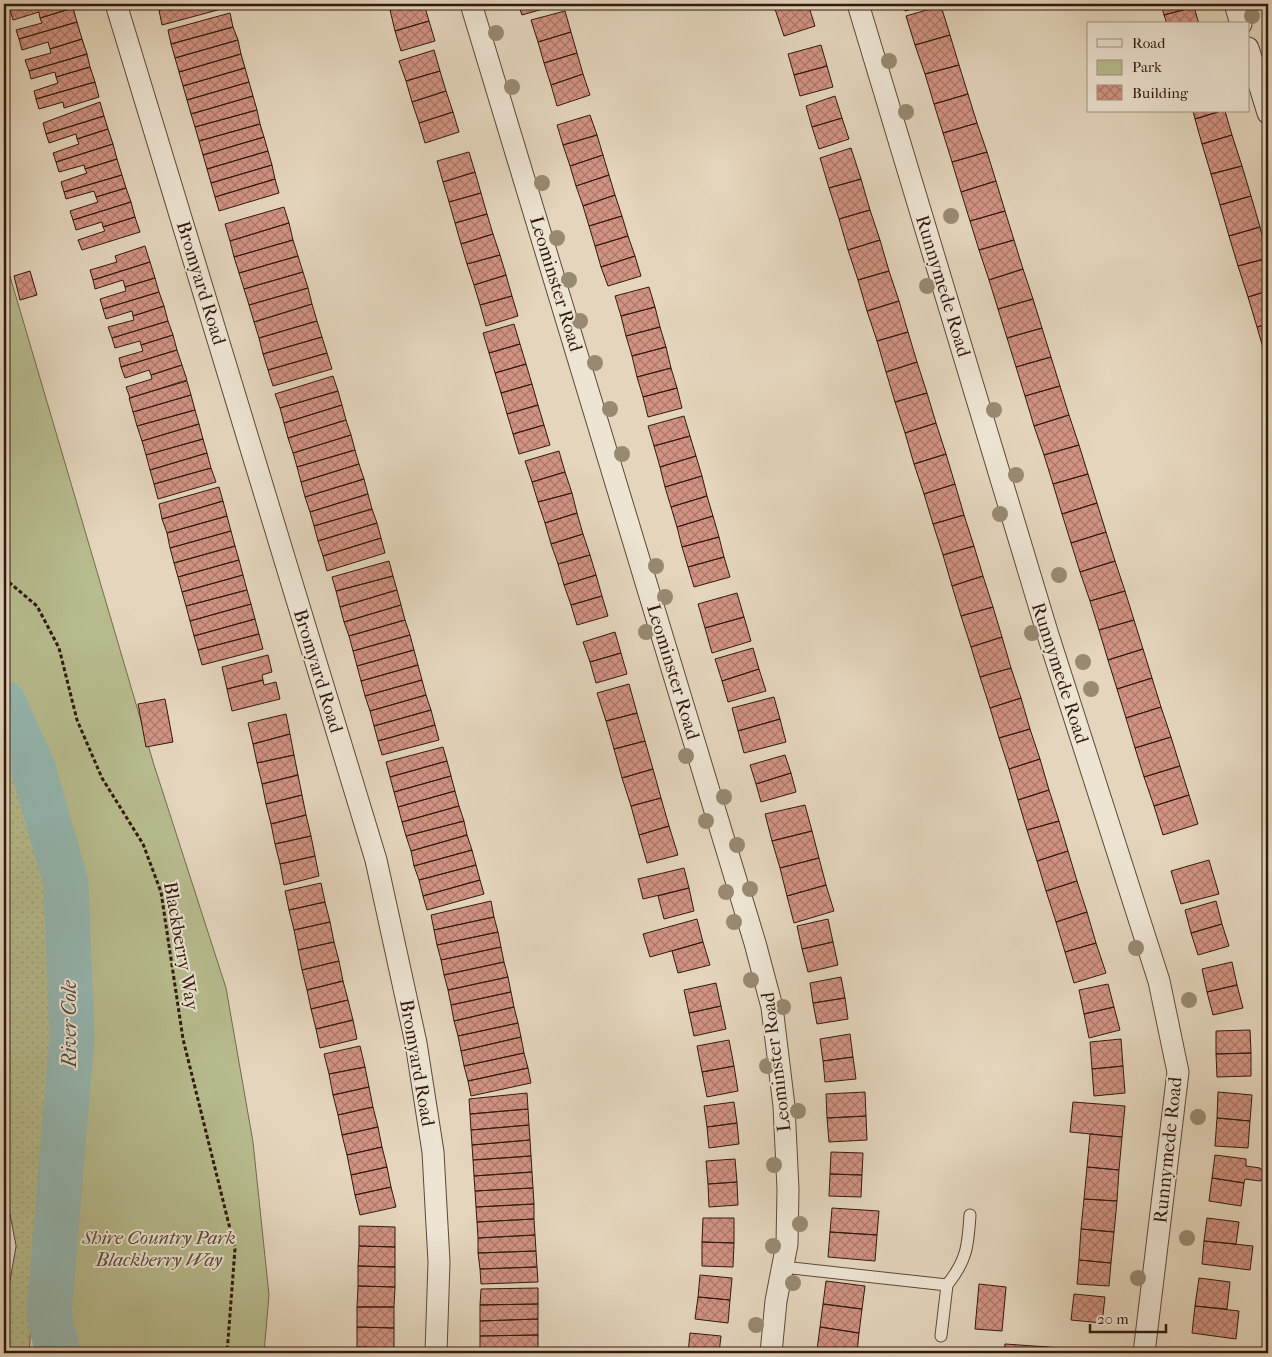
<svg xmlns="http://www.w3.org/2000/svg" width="1272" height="1357" font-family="'IM FELL French Canon',serif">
<defs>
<pattern id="garden-dots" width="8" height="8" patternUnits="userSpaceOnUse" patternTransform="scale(1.25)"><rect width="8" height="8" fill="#b7bc8e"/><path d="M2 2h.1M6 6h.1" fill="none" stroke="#9ea179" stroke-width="1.8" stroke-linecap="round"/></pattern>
<pattern id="building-cross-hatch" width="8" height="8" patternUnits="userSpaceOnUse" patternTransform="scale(1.25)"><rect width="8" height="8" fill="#d29383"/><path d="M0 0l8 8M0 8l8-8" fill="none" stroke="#ab776a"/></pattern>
</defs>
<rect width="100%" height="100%" fill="#e4d5bc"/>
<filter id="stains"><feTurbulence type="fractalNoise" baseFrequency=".004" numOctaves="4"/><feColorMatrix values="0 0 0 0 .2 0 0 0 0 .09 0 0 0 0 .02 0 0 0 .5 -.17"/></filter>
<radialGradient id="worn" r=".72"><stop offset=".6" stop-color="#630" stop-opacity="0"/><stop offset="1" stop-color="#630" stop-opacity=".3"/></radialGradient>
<path fill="#b7bc8e" stroke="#746a4e" d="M 4,256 L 154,765 L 226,988 L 253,1142 L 269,1295 L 264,1353 L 58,1353 L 49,1315 L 72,1037 L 66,883 L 33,768 L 4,703 Z"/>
<path fill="url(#garden-dots)" stroke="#746a4e" d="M 4,758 L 19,784 L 52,890 L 51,1045 L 29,1353 L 4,1353 Z"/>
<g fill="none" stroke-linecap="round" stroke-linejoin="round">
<path stroke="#95b8b2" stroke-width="45" d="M 4,703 L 33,768 L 66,883 L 72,1037 L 49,1315 L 58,1353"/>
</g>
<path fill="url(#building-cross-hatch)" stroke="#31190d" d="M 8,4 L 31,4 L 10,10 Z
M 31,4 L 72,4 L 73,8 L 40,18 L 39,12 L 13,20 L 10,10 Z
M 157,4 L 182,4 L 159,10 Z
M 182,4 L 224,4 L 225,8 L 162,25 L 159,10 Z
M 388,4 L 412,4 L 390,10 Z
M 412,4 L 424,4 L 429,21 L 395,31 L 390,10 Z
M 518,4 L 557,4 L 557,5 L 522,15 Z
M 791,4 L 808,4 L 815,26 L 784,36 L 775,9 Z
M 903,4 L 930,4 L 905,11 Z
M 1161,4 L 1193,4 L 1194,7 L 1164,15 Z
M 941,6 L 950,35 L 915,45 L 906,16 Z
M 1194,7 L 1199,24 L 1167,24 L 1164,15 Z
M 73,8 L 77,22 L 19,39 L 16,30 L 42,23 L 40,18 Z
M 565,11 L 571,32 L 538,42 L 531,20 Z
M 230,13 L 233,27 L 171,44 L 168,30 Z
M 429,21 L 435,41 L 401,51 L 395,31 Z
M 77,22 L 82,39 L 50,49 L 48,42 L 22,50 L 19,39 Z
M 233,27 L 238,40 L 175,58 L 171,44 Z
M 571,32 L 577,53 L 544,63 L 538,42 Z
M 950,35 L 959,65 L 925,74 L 915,45 Z
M 82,39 L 87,54 L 29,71 L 25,60 L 51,53 L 50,49 Z
M 238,40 L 241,54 L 179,72 L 175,58 Z
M 821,45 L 827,66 L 794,75 L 788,54 Z
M 434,50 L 440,71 L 406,81 L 399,61 Z
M 577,53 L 583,74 L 551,85 L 544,63 Z
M 87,54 L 90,67 L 56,77 L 55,72 L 31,79 L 29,71 Z
M 241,54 L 245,68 L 183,86 L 179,72 Z
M 959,65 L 968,94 L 934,104 L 925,74 Z
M 827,66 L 833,87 L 800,96 L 794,75 Z
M 90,67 L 95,82 L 36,99 L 34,91 L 58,83 L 56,77 Z
M 245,68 L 249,82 L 187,100 L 183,86 Z
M 440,71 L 446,91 L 412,102 L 406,81 Z
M 583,74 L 590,95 L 557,106 L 551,85 Z
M 95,82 L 99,97 L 64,108 L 63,102 L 39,109 L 36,99 Z
M 249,82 L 253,96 L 191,114 L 187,100 Z
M 446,91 L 453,112 L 419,123 L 412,102 Z
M 968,94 L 977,123 L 943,133 L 934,104 Z
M 253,96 L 257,110 L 195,127 L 191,114 Z
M 835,96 L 842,118 L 812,127 L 806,106 Z
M 100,102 L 104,116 L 46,134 L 43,123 Z
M 257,110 L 260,124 L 199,141 L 195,127 Z
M 1193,111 L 1221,111 L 1195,119 Z
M 1221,111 L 1225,111 L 1232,135 L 1202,144 L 1195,119 Z
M 453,112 L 459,132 L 425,143 L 419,123 Z
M 590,115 L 597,135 L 563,145 L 557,125 Z
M 104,116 L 108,129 L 77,139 L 76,134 L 49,143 L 46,134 Z
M 842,118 L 849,139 L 819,149 L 812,127 Z
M 977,123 L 987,152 L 952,162 L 943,133 Z
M 260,124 L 264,137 L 203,155 L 199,141 Z
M 108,129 L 113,144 L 56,162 L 53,153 L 79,144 L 77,139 Z
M 597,135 L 603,155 L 570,166 L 563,145 Z
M 1232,135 L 1242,166 L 1211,174 L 1202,144 Z
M 264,137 L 268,151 L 207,169 L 203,155 Z
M 113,144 L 117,159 L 85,169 L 84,165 L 59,172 L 56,162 Z
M 851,148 L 861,179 L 829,188 L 820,158 Z
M 268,151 L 272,165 L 211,183 L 207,169 Z
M 469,152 L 475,172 L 443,182 L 437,161 Z
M 987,152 L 996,181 L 961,192 L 952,162 Z
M 603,155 L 609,175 L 576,186 L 570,166 Z
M 117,159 L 122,175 L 64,192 L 61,182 L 87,173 L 85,169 Z
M 272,165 L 275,179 L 215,197 L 211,183 Z
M 1242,166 L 1251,196 L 1220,205 L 1211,174 Z
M 475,172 L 481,193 L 449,202 L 443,182 Z
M 122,175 L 126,188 L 96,197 L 94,191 L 66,199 L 64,192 Z
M 609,175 L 615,195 L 583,206 L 576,186 Z
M 275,179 L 279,193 L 219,211 L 215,197 Z
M 861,179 L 870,210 L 839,219 L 829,188 Z
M 996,181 L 1005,211 L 970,221 L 961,192 Z
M 126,188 L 131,202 L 73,220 L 70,211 L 98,202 L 96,197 Z
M 481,193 L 487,214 L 455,223 L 449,202 Z
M 615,195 L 622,216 L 589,226 L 583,206 Z
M 1251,196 L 1260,227 L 1229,236 L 1220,205 Z
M 131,202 L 135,217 L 103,227 L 102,222 L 76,230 L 73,220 Z
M 284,207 L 289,223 L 230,241 L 225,224 Z
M 870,210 L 880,240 L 848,250 L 839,219 Z
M 1005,211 L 1014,240 L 979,250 L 970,221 Z
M 487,214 L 493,234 L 461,244 L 455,223 Z
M 622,216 L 628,236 L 595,246 L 589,226 Z
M 135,217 L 140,232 L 82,250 L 78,240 L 105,231 L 103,227 Z
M 289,223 L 293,240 L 234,257 L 230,241 Z
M 1260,227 L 1268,258 L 1238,266 L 1229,236 Z
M 493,234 L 500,255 L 467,264 L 461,244 Z
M 628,236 L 635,256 L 601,267 L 595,246 Z
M 293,240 L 298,256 L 239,273 L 234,257 Z
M 880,240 L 889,271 L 858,280 L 848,250 Z
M 1014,240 L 1023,269 L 989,280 L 979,250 Z
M 145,246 L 150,262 L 93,280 L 90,270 L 117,262 L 115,256 Z
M 500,255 L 506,275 L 474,285 L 467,264 Z
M 298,256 L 303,272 L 244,289 L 239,273 Z
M 635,256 L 641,276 L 608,286 L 601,267 Z
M 1268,258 L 1268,291 L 1248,297 L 1238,266 Z
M 150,262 L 155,278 L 125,287 L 123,280 L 95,289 L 93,280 Z
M 1023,269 L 1033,299 L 998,309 L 989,280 Z
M 30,271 L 37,295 L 20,300 L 14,276 Z
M 889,271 L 899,301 L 867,311 L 858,280 Z
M 303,272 L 308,288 L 249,305 L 244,289 Z
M 506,275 L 512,296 L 480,305 L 474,285 Z
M 155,278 L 159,292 L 103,309 L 100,299 L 126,291 L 125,287 Z
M 649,287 L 655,307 L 621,316 L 615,296 Z
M 308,288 L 312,304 L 254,322 L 249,305 Z
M 1268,291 L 1268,324 L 1257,327 L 1248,297 Z
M 159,292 L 164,306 L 133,316 L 132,311 L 106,319 L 103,309 Z
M 512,296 L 518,316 L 486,326 L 480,305 Z
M 1033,299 L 1042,328 L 1007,338 L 998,309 Z
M 899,301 L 908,332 L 877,341 L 867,311 Z
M 312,304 L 317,321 L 259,338 L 254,322 Z
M 164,306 L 168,321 L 112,338 L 108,327 L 134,320 L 133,316 Z
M 655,307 L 660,327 L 626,336 L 621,316 Z
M 168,321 L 173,335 L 141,345 L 140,341 L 115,348 L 112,338 Z
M 317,321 L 322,337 L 263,354 L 259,338 Z
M 514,324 L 520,344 L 489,353 L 483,333 Z
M 1268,324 L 1268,357 L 1266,358 L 1257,327 Z
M 660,327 L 666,347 L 632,356 L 626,336 Z
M 1042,328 L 1051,357 L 1016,367 L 1007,338 Z
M 908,332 L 917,362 L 886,372 L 877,341 Z
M 173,335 L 177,350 L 121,367 L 119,358 L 143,351 L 141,345 Z
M 322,337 L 327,353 L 268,370 L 263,354 Z
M 520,344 L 526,364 L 495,373 L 489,353 Z
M 666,347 L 671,368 L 637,377 L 632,356 Z
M 177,350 L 182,365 L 151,375 L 149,370 L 125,378 L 121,367 Z
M 327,353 L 332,369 L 273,386 L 268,370 Z
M 1051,357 L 1060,386 L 1025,396 L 1016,367 Z
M 917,362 L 927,393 L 895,402 L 886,372 Z
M 526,364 L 532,384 L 501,393 L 495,373 Z
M 182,365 L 187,380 L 130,398 L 126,387 L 152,379 L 151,375 Z
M 671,368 L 677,388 L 643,397 L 637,377 Z
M 333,376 L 338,391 L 280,408 L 275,394 Z
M 187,381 L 191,395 L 133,412 L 129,398 Z
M 532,384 L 538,405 L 507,414 L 501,393 Z
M 1060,386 L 1069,415 L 1034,426 L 1025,396 Z
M 677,388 L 682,408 L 648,417 L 643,397 Z
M 338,391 L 342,405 L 284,423 L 280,408 Z
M 927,393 L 936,423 L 905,433 L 895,402 Z
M 191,395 L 195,410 L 137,426 L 133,412 Z
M 342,405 L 346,420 L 288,438 L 284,423 Z
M 538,405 L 544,425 L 513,434 L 507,414 Z
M 195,410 L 199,424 L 142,441 L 137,426 Z
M 1069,415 L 1079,445 L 1044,455 L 1034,426 Z
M 684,416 L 690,436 L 654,446 L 648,426 Z
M 346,420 L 351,435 L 293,453 L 288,438 Z
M 936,423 L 946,454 L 914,464 L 905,433 Z
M 199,424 L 203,439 L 146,455 L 142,441 Z
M 544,425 L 550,445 L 519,454 L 513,434 Z
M 351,435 L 355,450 L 297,467 L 293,453 Z
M 690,436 L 696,456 L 660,467 L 654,446 Z
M 203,439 L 207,453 L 150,470 L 146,455 Z
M 1079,445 L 1088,474 L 1053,484 L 1044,455 Z
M 355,450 L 359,464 L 301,482 L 297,467 Z
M 559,451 L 565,472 L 532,482 L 525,461 Z
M 207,453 L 211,468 L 154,484 L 150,470 Z
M 946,454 L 955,484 L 924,494 L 914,464 Z
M 696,456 L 702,476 L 665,487 L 660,467 Z
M 359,464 L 364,479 L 305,497 L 301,482 Z
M 211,468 L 216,482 L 158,499 L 154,484 Z
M 565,472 L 572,493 L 538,502 L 532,482 Z
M 1088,474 L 1097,503 L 1062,514 L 1053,484 Z
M 702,476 L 707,496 L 671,507 L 665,487 Z
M 364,479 L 368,494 L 310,512 L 305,497 Z
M 955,484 L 964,515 L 933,524 L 924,494 Z
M 219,487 L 223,501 L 162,519 L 159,504 Z
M 572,493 L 577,513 L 545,523 L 538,502 Z
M 368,494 L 372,509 L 314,526 L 310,512 Z
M 707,496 L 713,516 L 677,527 L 671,507 Z
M 223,501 L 227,516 L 167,533 L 162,519 Z
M 1097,503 L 1106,532 L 1071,543 L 1062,514 Z
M 372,509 L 377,523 L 318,541 L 314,526 Z
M 577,513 L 583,534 L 551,544 L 545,523 Z
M 964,515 L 974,546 L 943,555 L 933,524 Z
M 227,516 L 231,531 L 170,548 L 167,533 Z
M 713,516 L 719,537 L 682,547 L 677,527 Z
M 377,523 L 381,538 L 323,556 L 318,541 Z
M 231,531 L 235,546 L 174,563 L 170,548 Z
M 1106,532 L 1115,561 L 1080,572 L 1071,543 Z
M 583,534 L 590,555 L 558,564 L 551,544 Z
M 719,537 L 724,557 L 688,567 L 682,547 Z
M 381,538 L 385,553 L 327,571 L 323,556 Z
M 235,546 L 239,560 L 178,577 L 174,563 Z
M 974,546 L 983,576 L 952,586 L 943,555 Z
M 590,555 L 596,575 L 564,585 L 558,564 Z
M 724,557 L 730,577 L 694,587 L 688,567 Z
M 239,560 L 243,575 L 182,592 L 178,577 Z
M 389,561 L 393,576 L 336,591 L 332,577 Z
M 1115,561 L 1125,591 L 1090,601 L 1080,572 Z
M 243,575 L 247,590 L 186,606 L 182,592 Z
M 596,575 L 602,596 L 571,605 L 564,585 Z
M 393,576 L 397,590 L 340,607 L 336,591 Z
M 983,576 L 993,607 L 961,616 L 952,586 Z
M 247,590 L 251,604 L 190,621 L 186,606 Z
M 397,590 L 401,605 L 344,622 L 340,607 Z
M 1125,591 L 1134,620 L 1099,630 L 1090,601 Z
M 737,593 L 744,617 L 705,628 L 698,604 Z
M 602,596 L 608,616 L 577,625 L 571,605 Z
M 251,604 L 255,619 L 194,636 L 190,621 Z
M 401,605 L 405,620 L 349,636 L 344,622 Z
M 993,607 L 1002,637 L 971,647 L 961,616 Z
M 744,617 L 751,641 L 712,653 L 705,628 Z
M 255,619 L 259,634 L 198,650 L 194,636 Z
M 405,620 L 410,635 L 353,651 L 349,636 Z
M 1134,620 L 1143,649 L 1108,660 L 1099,630 Z
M 615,632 L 621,653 L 590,662 L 583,642 Z
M 259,634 L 263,649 L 202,665 L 198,650 Z
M 410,635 L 414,650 L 357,666 L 353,651 Z
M 1002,637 L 1011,668 L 980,677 L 971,647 Z
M 753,648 L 759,669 L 722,681 L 715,659 Z
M 1143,649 L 1152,678 L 1117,689 L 1108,660 Z
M 414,650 L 418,665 L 361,681 L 357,666 Z
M 621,653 L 627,674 L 596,683 L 590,662 Z
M 268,655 L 272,672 L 262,675 L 263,680 L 227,689 L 222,667 Z
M 418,665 L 422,680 L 365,696 L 361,681 Z
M 1011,668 L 1021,698 L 990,708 L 980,677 Z
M 759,669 L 766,691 L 728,702 L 722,681 Z
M 1152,678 L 1161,707 L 1126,718 L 1117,689 Z
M 263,680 L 264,685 L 276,682 L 280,699 L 232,711 L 227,689 Z
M 422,680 L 426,695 L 370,711 L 365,696 Z
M 629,684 L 637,713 L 606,721 L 597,693 Z
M 426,695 L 431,710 L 374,726 L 370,711 Z
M 774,697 L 780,719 L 738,731 L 732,708 Z
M 1021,698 L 1030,729 L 999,738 L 990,708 Z
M 165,699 L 173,742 L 146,747 L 138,704 Z
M 1161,707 L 1171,737 L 1135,748 L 1126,718 Z
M 431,710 L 435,725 L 378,741 L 374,726 Z
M 637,713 L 645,741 L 614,749 L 606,721 Z
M 286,714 L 290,734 L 253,744 L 248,723 Z
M 780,719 L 786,742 L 744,753 L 738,731 Z
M 435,725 L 439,740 L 382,755 L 378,741 Z
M 1030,729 L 1040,759 L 1009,769 L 999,738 Z
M 290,734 L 294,755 L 257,763 L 253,744 Z
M 1171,737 L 1180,766 L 1144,777 L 1135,748 Z
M 645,741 L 653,769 L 622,778 L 614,749 Z
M 443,747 L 447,761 L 390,777 L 386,762 Z
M 294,755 L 298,775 L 262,784 L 257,763 Z
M 785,755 L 791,773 L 756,784 L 750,765 Z
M 1040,759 L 1049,790 L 1018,800 L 1009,769 Z
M 447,761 L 451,776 L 394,792 L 390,777 Z
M 1180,766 L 1189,795 L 1154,806 L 1144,777 Z
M 653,769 L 661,798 L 631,806 L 622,778 Z
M 791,773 L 796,792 L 761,802 L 756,784 Z
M 298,775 L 302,795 L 266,804 L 262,784 Z
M 451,776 L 455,791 L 398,807 L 394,792 Z
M 1049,790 L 1059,821 L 1027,830 L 1018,800 Z
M 455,791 L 459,806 L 402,822 L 398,807 Z
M 302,795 L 306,815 L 271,824 L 266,804 Z
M 1189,795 L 1198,824 L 1163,835 L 1154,806 Z
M 661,798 L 669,826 L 639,835 L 631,806 Z
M 805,805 L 812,831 L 772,841 L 765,814 Z
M 459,806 L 464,821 L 406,836 L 402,822 Z
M 306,815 L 311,836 L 275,844 L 271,824 Z
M 464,821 L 467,835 L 411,851 L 406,836 Z
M 1059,821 L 1068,851 L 1037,861 L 1027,830 Z
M 669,826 L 678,855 L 647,863 L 639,835 Z
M 812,831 L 819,858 L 780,868 L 772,841 Z
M 467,835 L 472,850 L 414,866 L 411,851 Z
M 311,836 L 315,856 L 280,864 L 275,844 Z
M 472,850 L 476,865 L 419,880 L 414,866 Z
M 1068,851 L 1077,881 L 1046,891 L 1037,861 Z
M 315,856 L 319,876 L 284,885 L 280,864 Z
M 819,858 L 826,885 L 787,896 L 780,868 Z
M 1209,860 L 1219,894 L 1181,904 L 1171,871 Z
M 476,865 L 480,880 L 423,896 L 419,880 Z
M 684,868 L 689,888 L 643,899 L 638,879 Z
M 480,880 L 484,894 L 427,910 L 423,896 Z
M 1077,881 L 1087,912 L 1056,922 L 1046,891 Z
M 321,883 L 325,902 L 289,910 L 285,891 Z
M 826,885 L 834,911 L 794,923 L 787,896 Z
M 689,888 L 694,911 L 664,919 L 658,896 Z
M 491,901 L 494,917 L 434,930 L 431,915 Z
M 1216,901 L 1222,924 L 1191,933 L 1185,910 Z
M 325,902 L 330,922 L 294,930 L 289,910 Z
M 1087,912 L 1096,943 L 1065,952 L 1056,922 Z
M 494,917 L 498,932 L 437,945 L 434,930 Z
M 697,919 L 703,942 L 650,957 L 643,934 Z
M 828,919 L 833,942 L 802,949 L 797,926 Z
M 330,922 L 334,942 L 298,950 L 294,930 Z
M 1222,924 L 1229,946 L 1198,955 L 1191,933 Z
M 498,932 L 501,947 L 441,960 L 437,945 Z
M 334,942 L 339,961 L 302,970 L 298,950 Z
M 703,942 L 710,965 L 678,973 L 672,951 Z
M 833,942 L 838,965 L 808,972 L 802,949 Z
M 1096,943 L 1106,973 L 1074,983 L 1065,952 Z
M 501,947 L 504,962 L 444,975 L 441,960 Z
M 339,961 L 343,981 L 307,990 L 302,970 Z
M 504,962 L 508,977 L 448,990 L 444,975 Z
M 1232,962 L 1237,985 L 1207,992 L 1202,969 Z
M 508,977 L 511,992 L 451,1005 L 448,990 Z
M 841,977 L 845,998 L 813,1003 L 810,983 Z
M 343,981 L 348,1000 L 311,1009 L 307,990 Z
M 716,983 L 721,1006 L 689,1013 L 684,990 Z
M 1108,984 L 1114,1007 L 1084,1014 L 1079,990 Z
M 1237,985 L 1243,1008 L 1213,1015 L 1207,992 Z
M 511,992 L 514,1007 L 454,1021 L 451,1005 Z
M 845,998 L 848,1019 L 817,1024 L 813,1003 Z
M 348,1000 L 353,1020 L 316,1029 L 311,1009 Z
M 721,1006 L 726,1029 L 694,1036 L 689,1013 Z
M 514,1007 L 518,1023 L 458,1036 L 454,1021 Z
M 1114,1007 L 1120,1030 L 1089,1038 L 1084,1014 Z
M 353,1020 L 357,1039 L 320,1048 L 316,1029 Z
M 518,1023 L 521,1037 L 461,1051 L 458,1036 Z
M 1250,1030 L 1251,1053 L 1216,1054 L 1216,1031 Z
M 850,1034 L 853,1057 L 823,1061 L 820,1039 Z
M 521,1037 L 524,1053 L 464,1066 L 461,1051 Z
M 1121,1039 L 1123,1066 L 1092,1069 L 1090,1042 Z
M 729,1040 L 734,1066 L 702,1072 L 697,1046 Z
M 360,1046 L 365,1067 L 329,1074 L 324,1054 Z
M 524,1053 L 528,1068 L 468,1081 L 464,1066 Z
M 1251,1053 L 1251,1076 L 1217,1077 L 1216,1054 Z
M 853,1057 L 856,1079 L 825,1082 L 823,1061 Z
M 734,1066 L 738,1091 L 707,1097 L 702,1072 Z
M 1123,1066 L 1125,1093 L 1094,1096 L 1092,1069 Z
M 365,1067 L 369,1087 L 333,1095 L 329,1074 Z
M 528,1068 L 531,1083 L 471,1096 L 468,1081 Z
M 369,1087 L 373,1107 L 338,1115 L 333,1095 Z
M 865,1092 L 866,1116 L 827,1118 L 826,1094 Z
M 1218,1092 L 1252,1095 L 1250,1121 L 1217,1118 Z
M 527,1093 L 528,1109 L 470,1114 L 469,1099 Z
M 734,1102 L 737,1123 L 707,1127 L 704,1106 Z
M 1073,1102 L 1125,1106 L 1122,1137 L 1070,1132 Z
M 373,1107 L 378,1127 L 342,1135 L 338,1115 Z
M 528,1109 L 529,1125 L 471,1130 L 470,1114 Z
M 866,1116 L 867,1140 L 829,1142 L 827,1118 Z
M 1217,1118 L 1250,1121 L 1248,1148 L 1215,1146 Z
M 737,1123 L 739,1144 L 709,1148 L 707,1127 Z
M 529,1125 L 530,1140 L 472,1145 L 471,1130 Z
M 378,1127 L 382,1147 L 347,1155 L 342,1135 Z
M 1090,1134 L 1122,1137 L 1119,1170 L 1087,1167 Z
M 530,1140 L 531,1156 L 473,1160 L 472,1145 Z
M 382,1147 L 387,1167 L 351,1175 L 347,1155 Z
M 831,1152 L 863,1153 L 862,1175 L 830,1174 Z
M 1215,1155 L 1246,1159 L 1246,1166 L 1260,1168 L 1264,1172 L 1264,1178 L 1260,1181 L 1245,1179 L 1244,1183 L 1212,1178 Z
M 531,1156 L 532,1172 L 474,1176 L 473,1160 Z
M 735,1159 L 737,1182 L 708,1184 L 706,1161 Z
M 387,1167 L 391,1187 L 355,1195 L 351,1175 Z
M 1087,1167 L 1119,1170 L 1117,1201 L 1084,1199 Z
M 532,1172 L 533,1188 L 475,1191 L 474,1176 Z
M 830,1174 L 862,1175 L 861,1197 L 829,1196 Z
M 1212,1178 L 1244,1183 L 1241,1206 L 1209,1201 Z
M 737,1182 L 738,1205 L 709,1207 L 708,1184 Z
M 391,1187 L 396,1207 L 360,1215 L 355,1195 Z
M 533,1188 L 534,1204 L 476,1207 L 475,1191 Z
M 1084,1199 L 1117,1201 L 1114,1232 L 1081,1229 Z
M 534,1204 L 534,1219 L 477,1222 L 476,1207 Z
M 832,1208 L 879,1211 L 877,1235 L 830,1232 Z
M 703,1218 L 734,1218 L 734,1243 L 702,1242 Z
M 1207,1218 L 1239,1222 L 1236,1244 L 1204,1241 Z
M 534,1219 L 535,1235 L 478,1238 L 477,1222 Z
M 359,1226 L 395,1227 L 395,1247 L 359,1246 Z
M 1081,1229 L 1114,1232 L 1111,1263 L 1079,1260 Z
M 830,1232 L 877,1235 L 875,1261 L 828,1257 Z
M 535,1235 L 536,1251 L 478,1253 L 478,1238 Z
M 1204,1241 L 1253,1246 L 1250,1270 L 1202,1264 Z
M 702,1242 L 734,1243 L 733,1267 L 702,1266 Z
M 359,1246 L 395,1247 L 395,1267 L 358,1266 Z
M 536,1251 L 537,1267 L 480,1269 L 478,1253 Z
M 1079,1260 L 1111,1263 L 1109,1286 L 1077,1284 Z
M 358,1266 L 395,1267 L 395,1287 L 358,1286 Z
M 537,1267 L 538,1282 L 481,1284 L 480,1269 Z
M 700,1275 L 732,1278 L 730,1300 L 698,1297 Z
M 1199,1278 L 1230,1282 L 1227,1309 L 1195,1306 Z
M 826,1281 L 865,1286 L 862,1309 L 823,1304 Z
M 979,1284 L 1006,1287 L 1002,1331 L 975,1329 Z
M 358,1286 L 395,1287 L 394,1307 L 357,1307 Z
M 538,1288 L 538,1304 L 480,1305 L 481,1289 Z
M 1074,1294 L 1105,1297 L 1102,1323 L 1071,1320 Z
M 698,1297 L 730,1300 L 728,1323 L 695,1319 Z
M 538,1304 L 538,1319 L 480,1321 L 480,1305 Z
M 823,1304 L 862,1309 L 859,1333 L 820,1327 Z
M 1195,1306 L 1239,1311 L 1236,1339 L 1192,1333 Z
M 357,1307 L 394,1307 L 394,1328 L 357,1327 Z
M 538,1319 L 538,1335 L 480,1336 L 480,1321 Z
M 357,1327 L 394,1328 L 394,1348 L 357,1347 Z
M 820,1327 L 859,1333 L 857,1353 L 817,1350 Z
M 690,1333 L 721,1336 L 719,1353 L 688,1353 Z
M 538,1335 L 538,1351 L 480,1352 L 480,1336 Z
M 1005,1344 L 1062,1348 L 1062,1353 L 1004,1353 Z
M 357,1347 L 394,1348 L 393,1353 L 357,1353 Z
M 1062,1348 L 1097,1350 L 1097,1353 L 1062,1353 Z
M 538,1351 L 538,1353 L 480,1353 L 480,1352 Z"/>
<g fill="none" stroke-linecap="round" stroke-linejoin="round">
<g stroke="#5e4839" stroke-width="13">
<path id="service" d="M 4,1215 L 10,1246 L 4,1280
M 783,1267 L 947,1285 L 941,1336
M 947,1285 C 967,1260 968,1246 970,1215"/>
</g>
<g stroke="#5e4839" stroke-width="23">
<path id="minor" d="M 116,4 L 376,860 L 416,1043 L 433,1152 L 439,1262 L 436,1353
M 471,4 L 755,943 L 772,1007 L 784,1106 L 788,1189 L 787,1244 L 776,1301 L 771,1353
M 858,4 L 1048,635 L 1159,981 L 1178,1072 L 1144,1353
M 1235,4 L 1241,24
M 1248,48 L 1268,113"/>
</g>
<path stroke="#31190d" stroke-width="3" stroke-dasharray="4 2.5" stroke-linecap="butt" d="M 4,578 L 37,606 L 59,648 L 77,720 L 102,778 L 143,844 L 161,892 L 183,1039 L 235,1249 L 227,1353"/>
<use href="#service" stroke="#ede4d3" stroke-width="11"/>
<use href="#minor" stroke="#ede4d3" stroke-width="21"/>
</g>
<g fill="#988971">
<circle cx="1252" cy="16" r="8"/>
<circle cx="496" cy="33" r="8"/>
<circle cx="889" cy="61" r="8"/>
<circle cx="512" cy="87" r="8"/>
<circle cx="906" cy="112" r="8"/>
<circle cx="542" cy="183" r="8"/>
<circle cx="951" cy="216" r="8"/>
<circle cx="557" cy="238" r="8"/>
<circle cx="569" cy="280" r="8"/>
<circle cx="927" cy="286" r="8"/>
<circle cx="580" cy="321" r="8"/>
<circle cx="595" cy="363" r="8"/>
<circle cx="610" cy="409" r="8"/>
<circle cx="994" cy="410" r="8"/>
<circle cx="622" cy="454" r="8"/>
<circle cx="1016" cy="475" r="8"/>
<circle cx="1000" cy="514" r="8"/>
<circle cx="656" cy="566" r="8"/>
<circle cx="1059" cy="575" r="8"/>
<circle cx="665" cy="597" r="8"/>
<circle cx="646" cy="632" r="8"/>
<circle cx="1032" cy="633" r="8"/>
<circle cx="1083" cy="662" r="8"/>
<circle cx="1091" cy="689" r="8"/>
<circle cx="686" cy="756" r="8"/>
<circle cx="724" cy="797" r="8"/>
<circle cx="706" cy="821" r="8"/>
<circle cx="737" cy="845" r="8"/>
<circle cx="750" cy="889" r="8"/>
<circle cx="726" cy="892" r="8"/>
<circle cx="734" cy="922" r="8"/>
<circle cx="1136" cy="948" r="8"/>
<circle cx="751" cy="980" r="8"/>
<circle cx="1189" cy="1000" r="8"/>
<circle cx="783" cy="1007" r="8"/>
<circle cx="767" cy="1066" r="8"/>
<circle cx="798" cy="1111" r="8"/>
<circle cx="1198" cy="1117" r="8"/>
<circle cx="774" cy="1165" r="8"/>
<circle cx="800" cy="1224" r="8"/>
<circle cx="1187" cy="1238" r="8"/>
<circle cx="773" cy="1246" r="8"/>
<circle cx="1138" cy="1278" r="8"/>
<circle cx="793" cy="1283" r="8"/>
<circle cx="756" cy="1325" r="8"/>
</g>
<g text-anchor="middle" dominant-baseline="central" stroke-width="4" stroke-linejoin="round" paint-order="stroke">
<g font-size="19" fill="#31190d" stroke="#ede4d3">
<text transform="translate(201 283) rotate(73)">Bromyard Road</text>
<text transform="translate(556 284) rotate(73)">Leominster Road</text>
<text transform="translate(943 286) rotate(73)">Runnymede Road</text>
<text transform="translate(318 671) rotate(73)">Bromyard Road</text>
<text transform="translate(673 672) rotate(73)">Leominster Road</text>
<text transform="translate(1060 673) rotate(72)">Runnymede Road</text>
<text transform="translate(181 946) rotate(80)">Blackberry Way</text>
<text transform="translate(776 1062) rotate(-97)">Leominster Road</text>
<text transform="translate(417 1063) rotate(80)">Bromyard Road</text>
<text transform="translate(1168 1150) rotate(-84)">Runnymede Road</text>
</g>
<g font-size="19" font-style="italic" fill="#594a34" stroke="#ede4d3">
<text x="159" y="1238">Shire Country Park<tspan x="159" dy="22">Blackberry Way</tspan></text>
</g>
<g font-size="20" font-style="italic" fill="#4f493f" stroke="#ede4d3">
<text transform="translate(69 1024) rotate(-90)">River Cole</text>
</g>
</g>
<rect width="1272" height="1357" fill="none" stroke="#e4d5bc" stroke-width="20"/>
<rect x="5" y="5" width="1262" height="1347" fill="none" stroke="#31190d" stroke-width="2.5"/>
<rect x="10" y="10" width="1252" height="1337" fill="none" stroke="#31190d"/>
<rect x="1087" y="22" width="162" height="90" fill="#ede4d3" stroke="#a29384"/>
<rect x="1097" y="39" width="25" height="8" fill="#ede4d3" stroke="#a29384"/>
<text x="1132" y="48" font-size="15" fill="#31190d">Road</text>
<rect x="1097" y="60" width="25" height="15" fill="#b7bc8e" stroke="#a29384"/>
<text x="1132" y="72" font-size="15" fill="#31190d">Park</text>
<rect x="1097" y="85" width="25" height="15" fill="url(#building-cross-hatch)" stroke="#a29384"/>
<text x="1132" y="98" font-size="15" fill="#31190d">Building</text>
<path d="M1090 1324v8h76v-8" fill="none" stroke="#31190d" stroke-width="2.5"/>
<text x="1097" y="1324" font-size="15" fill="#31190d" stroke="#ede4d3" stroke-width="4" paint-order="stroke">20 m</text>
<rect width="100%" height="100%" filter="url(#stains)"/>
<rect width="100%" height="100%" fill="url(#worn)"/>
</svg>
